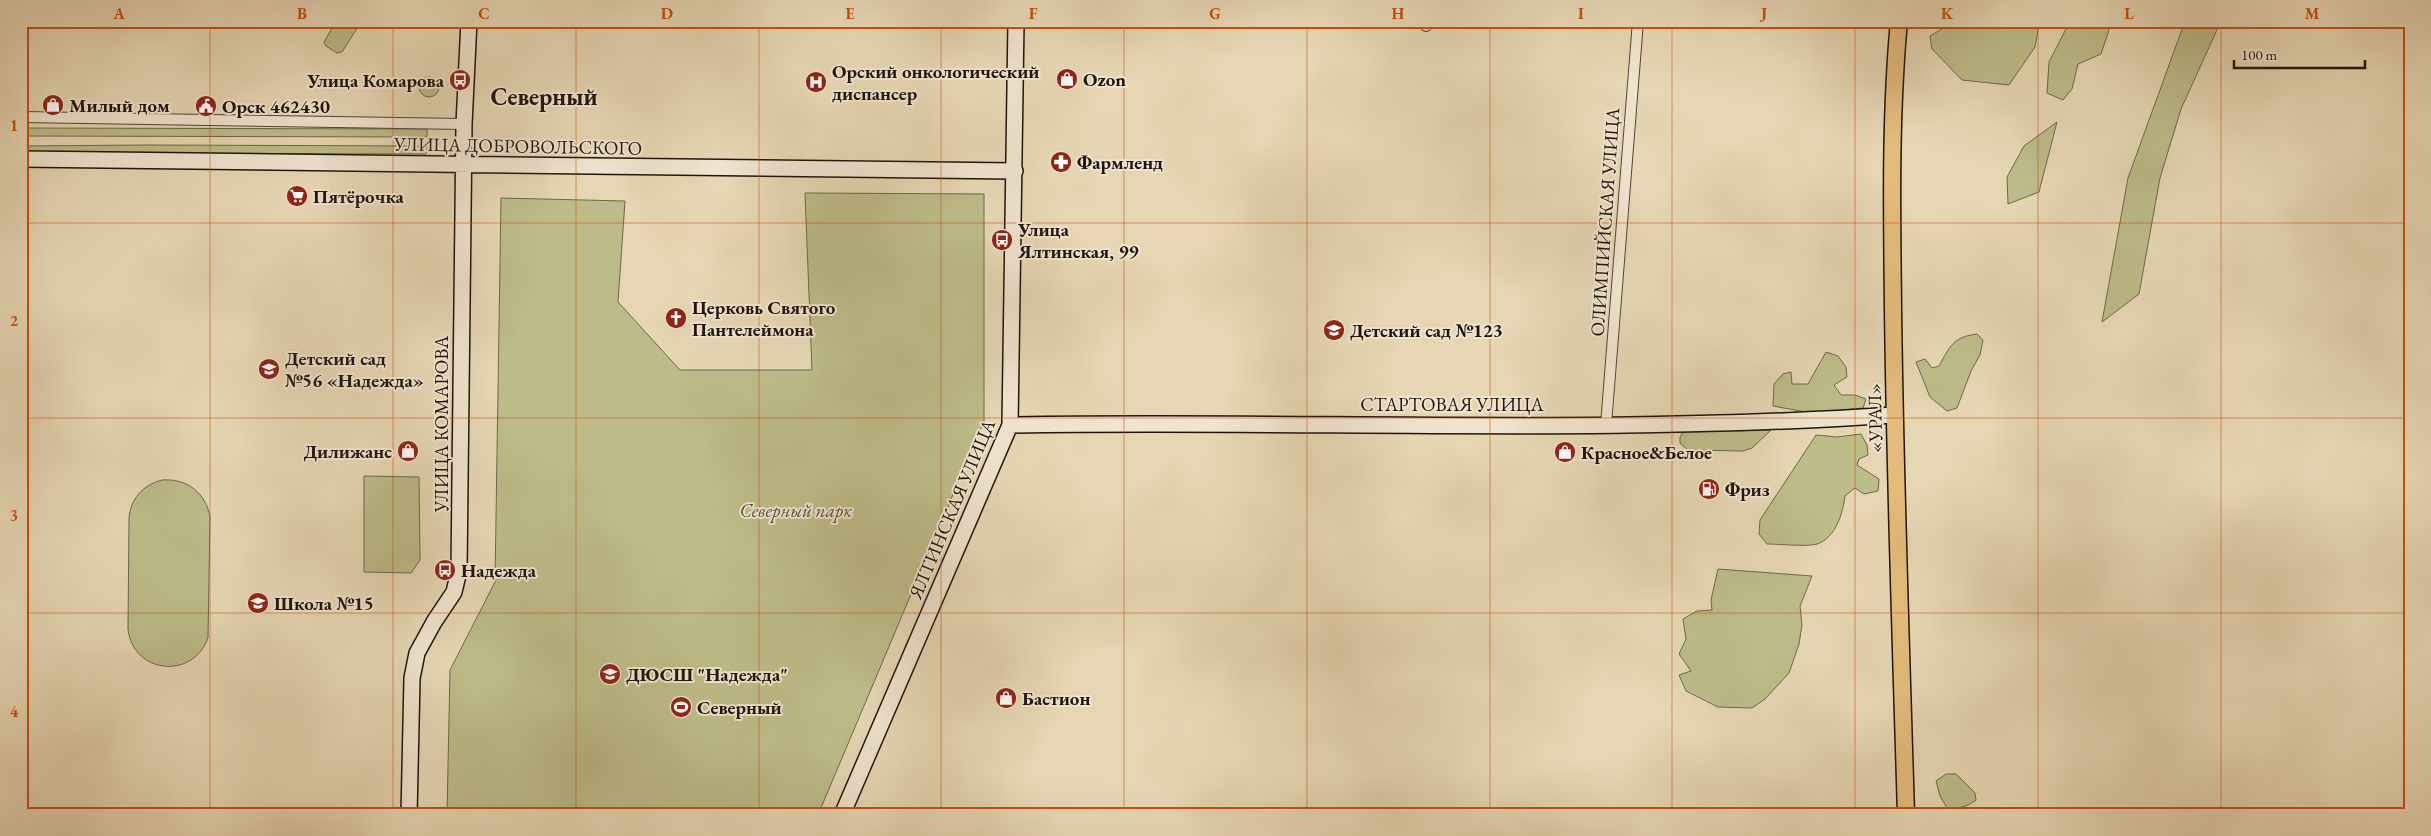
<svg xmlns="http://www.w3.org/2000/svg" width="2431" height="836" font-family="'EB Garamond',serif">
<rect width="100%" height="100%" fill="#e6d6b3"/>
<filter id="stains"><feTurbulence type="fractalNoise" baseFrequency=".004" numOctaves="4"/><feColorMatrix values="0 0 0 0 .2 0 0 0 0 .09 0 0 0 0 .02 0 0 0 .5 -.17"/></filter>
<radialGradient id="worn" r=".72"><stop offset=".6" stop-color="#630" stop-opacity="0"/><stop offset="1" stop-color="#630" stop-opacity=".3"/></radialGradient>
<path fill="#bcbc88" stroke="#6d684a" d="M 336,21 L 361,22 L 342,52 L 337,53 L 326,46 L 324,42 Z
M 1955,21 L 2040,21 L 2035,47 L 2009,85 L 1962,80 L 1932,49 L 1930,36 Z
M 2070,21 L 2112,21 L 2101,54 L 2078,64 L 2072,89 L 2063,100 L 2047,93 L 2049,62 Z
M 2185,21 L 2221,21 L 2181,109 L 2160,178 L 2139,294 L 2102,322 L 2128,178 Z
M419 87a10 10 0 1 1 20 0a10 10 0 1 1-20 0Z
M 2057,122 L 2039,192 L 2008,204 L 2007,177 L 2024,146 Z
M 21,128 L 427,129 L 427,137 L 21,136 Z
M 147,145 L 427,146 L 426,154 L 21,153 L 21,146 Z
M 805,193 L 984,194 L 984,421 L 818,815 L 447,815 L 450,670 L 495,582 L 501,198 L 625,201 L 618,302 L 680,370 L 812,370 Z
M 1977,334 L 1983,340 L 1980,355 L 1971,371 L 1957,408 L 1947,411 L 1930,397 L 1916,362 L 1925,359 L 1932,368 L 1939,366 C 1950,346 1953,337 1977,334 Z
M 1826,352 L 1838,356 L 1846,367 L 1847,377 L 1834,385 L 1841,395 L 1855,395 L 1866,399 L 1863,408 L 1811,413 L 1773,406 L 1774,384 L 1783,374 L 1791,372 L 1792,384 L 1808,384 Z
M 1771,430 L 1752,448 L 1743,451 L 1688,450 L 1680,443 L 1680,437 L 1683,432 Z
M 1861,434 L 1867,445 L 1868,455 L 1859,459 L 1857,465 L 1879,479 L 1878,491 L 1864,494 L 1855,488 L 1845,496 C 1843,512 1836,538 1817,544 C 1806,547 1780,544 1767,544 L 1759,534 L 1760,520 L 1816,435 L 1837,437 Z
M 364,476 L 419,477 L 420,560 L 411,573 L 364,572 Z
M 162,480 C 187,478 206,493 210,517 L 208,638 C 193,680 133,674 128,629 L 129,519 C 130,499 143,485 162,480 Z
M 1718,569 L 1812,576 L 1800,606 L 1802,625 L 1799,644 L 1789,673 L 1765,699 L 1752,708 L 1718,707 L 1686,691 L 1679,675 L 1691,671 L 1679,654 L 1686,639 L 1683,619 L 1697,611 L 1712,610 L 1711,600 Z
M 1946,774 L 1956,774 L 1975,793 L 1976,800 C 1967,807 1959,809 1947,808 L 1940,796 L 1936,781 Z"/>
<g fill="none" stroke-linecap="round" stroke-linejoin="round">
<g stroke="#504536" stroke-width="12">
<path id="street" d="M 1426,26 L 1426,21
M 21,117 L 464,124
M 1606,425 L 1638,21"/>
</g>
<g stroke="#1e150d" stroke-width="18">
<path id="secondary" d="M 21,159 L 1015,171
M 1010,425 C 1305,420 1600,435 1894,415
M 409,815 L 412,678 L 417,653 L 434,622 L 454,592 L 459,571 L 464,124 L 469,21
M 842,815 L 1010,425 L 1016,21"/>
</g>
<g stroke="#1e150d" stroke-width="19">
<path id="primary" d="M 1899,21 C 1890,117 1892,212 1893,308 C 1895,477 1901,646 1906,815"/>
</g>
<use href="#street" stroke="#efe4ce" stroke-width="10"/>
<use href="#secondary" stroke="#efe4ce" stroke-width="15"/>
<use href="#primary" stroke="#e3bb7a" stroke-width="16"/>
</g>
<path fill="none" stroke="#ca4f0c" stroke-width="1" stroke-opacity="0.55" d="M 210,21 L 210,815M 393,21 L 393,815M 576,21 L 576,815M 759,21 L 759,815M 941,21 L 941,815M 1124,21 L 1124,815M 1307,21 L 1307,815M 1490,21 L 1490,815M 1672,21 L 1672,815M 1855,21 L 1855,815M 2038,21 L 2038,815M 2221,21 L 2221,815M 21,223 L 2410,223M 21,418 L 2410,418M 21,613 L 2410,613"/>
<defs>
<g id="shop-disc" transform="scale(1.125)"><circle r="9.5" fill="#8f2418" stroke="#efe4ce"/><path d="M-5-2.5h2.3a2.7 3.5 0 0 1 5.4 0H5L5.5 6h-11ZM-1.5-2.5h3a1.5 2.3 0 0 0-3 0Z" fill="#fff"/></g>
<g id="bus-disc" transform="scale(1.125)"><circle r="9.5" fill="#8f2418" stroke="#efe4ce"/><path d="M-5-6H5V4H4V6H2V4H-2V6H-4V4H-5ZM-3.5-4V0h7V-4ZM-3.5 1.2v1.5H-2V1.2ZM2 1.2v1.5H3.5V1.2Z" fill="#fff"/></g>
<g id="hospital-disc" transform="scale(1.125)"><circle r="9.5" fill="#8f2418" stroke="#efe4ce"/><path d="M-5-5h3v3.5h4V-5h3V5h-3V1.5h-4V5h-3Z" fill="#fff"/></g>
<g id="civic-disc" transform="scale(1.125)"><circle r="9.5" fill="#8f2418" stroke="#efe4ce"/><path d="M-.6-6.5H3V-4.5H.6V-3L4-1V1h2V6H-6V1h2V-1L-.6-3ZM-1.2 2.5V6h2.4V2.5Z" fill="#fff"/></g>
<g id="pharmacy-disc" transform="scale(1.125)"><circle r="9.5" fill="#8f2418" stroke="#efe4ce"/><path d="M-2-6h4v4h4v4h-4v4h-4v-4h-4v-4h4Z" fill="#fff"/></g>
<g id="supermarket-disc" transform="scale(1.125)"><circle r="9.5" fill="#8f2418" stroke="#efe4ce"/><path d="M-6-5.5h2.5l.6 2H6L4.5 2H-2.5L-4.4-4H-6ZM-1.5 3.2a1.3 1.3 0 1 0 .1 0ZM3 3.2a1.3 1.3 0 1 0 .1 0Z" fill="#fff"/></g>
<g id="church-disc" transform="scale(1.125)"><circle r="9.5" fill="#8f2418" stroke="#efe4ce"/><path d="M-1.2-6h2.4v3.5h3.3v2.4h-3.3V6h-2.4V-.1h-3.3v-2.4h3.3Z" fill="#fff"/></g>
<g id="school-disc" transform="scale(1.125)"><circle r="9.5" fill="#8f2418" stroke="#efe4ce"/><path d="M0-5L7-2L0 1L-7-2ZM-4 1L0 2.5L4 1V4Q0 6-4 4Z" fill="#fff"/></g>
<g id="fuel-disc" transform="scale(1.125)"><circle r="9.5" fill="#8f2418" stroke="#efe4ce"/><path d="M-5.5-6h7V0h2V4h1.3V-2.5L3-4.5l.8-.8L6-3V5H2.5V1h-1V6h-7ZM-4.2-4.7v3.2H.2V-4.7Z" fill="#fff"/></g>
<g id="stadium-disc" transform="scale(1.125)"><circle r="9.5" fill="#8f2418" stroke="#efe4ce"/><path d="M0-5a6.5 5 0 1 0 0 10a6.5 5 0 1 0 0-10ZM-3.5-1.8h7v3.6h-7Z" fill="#fff"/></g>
</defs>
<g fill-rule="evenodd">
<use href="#shop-disc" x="1067" y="79"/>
<use href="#bus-disc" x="460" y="80"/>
<use href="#hospital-disc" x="816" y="82"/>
<use href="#shop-disc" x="53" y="105"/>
<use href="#civic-disc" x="206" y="106"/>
<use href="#pharmacy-disc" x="1061" y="162"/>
<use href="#supermarket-disc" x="297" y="196"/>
<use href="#bus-disc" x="1002" y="240"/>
<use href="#church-disc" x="676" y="318"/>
<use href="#school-disc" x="1334" y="330"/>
<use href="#school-disc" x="269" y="369"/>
<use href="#shop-disc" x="408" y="451"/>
<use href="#shop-disc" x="1565" y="452"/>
<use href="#fuel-disc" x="1709" y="489"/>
<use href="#bus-disc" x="445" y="570"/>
<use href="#school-disc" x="258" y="603"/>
<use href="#school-disc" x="610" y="674"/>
<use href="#shop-disc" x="1006" y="698"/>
<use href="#stadium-disc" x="681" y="707"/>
</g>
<g text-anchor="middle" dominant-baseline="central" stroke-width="4" stroke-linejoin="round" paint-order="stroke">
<g font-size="19" font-weight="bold" fill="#1e150d" stroke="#efe4ce" text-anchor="start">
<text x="832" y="71">Орский онкологический<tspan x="832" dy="22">диспансер</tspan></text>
<text x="1083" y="79">Ozon</text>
<text x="444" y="80" text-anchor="end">Улица Комарова</text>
<text x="69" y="105">Милый дом</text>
<text x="222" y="106">Орск 462430</text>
<text x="1077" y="162">Фармленд</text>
<text x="313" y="196">Пятёрочка</text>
<text x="1018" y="229">Улица<tspan x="1018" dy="22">Ялтинская, 99</tspan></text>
<text x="692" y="307">Церковь Святого<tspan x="692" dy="22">Пантелеймона</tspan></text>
<text x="1350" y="330">Детский сад №123</text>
<text x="285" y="358">Детский сад<tspan x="285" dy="22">№56 «Надежда»</tspan></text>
<text x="392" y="451" text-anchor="end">Дилижанс</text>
<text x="1581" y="452">Красное&amp;Белое</text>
<text x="1725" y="489">Фриз</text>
<text x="461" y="570">Надежда</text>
<text x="274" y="603">Школа №15</text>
<text x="626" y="674">ДЮСШ "Надежда"</text>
<text x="1022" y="698">Бастион</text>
<text x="697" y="707">Северный</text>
</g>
<g font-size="19" fill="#1e150d" stroke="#efe4ce">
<text transform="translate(518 146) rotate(1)">УЛИЦА ДОБРОВОЛЬСКОГО</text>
<text transform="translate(1605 222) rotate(-86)">ОЛИМПИЙСКАЯ УЛИЦА</text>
<text x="1452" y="404">СТАРТОВАЯ УЛИЦА</text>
<text transform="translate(1875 418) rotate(-91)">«УРАЛ»</text>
<text transform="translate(441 424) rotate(-90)">УЛИЦА КОМАРОВА</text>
<text transform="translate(952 509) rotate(-67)">ЯЛТИНСКАЯ УЛИЦА</text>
</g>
<g font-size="19" font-style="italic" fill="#554f38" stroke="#efe4ce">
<text x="796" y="510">Северный парк</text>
</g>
<g font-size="24" font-weight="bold" fill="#1e150d" stroke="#efe4ce">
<text x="544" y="96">Северный</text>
</g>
</g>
<rect width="2431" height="836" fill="none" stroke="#e6d6b3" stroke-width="55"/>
<path d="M2234 60v8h131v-8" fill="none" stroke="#1e150d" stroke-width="2.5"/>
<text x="2241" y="60" font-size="15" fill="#1e150d" stroke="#efe4ce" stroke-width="4" paint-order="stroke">100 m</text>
<rect x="28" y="28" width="2376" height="780" fill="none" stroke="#ca4f0c" stroke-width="2"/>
<g font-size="16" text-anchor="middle" font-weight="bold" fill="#ca4f0c">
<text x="119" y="19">A</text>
<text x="302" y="19">B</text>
<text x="484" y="19">C</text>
<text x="667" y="19">D</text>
<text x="850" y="19">E</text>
<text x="1033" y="19">F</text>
<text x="1215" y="19">G</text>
<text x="1398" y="19">H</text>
<text x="1581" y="19">I</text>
<text x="1764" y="19">J</text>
<text x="1947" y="19">K</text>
<text x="2129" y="19">L</text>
<text x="2312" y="19">M</text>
<text x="14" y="131">1</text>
<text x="14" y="326">2</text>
<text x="14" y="521">3</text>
<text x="14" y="717">4</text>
</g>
<rect width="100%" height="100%" filter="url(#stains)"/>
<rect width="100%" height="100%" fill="url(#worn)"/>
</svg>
